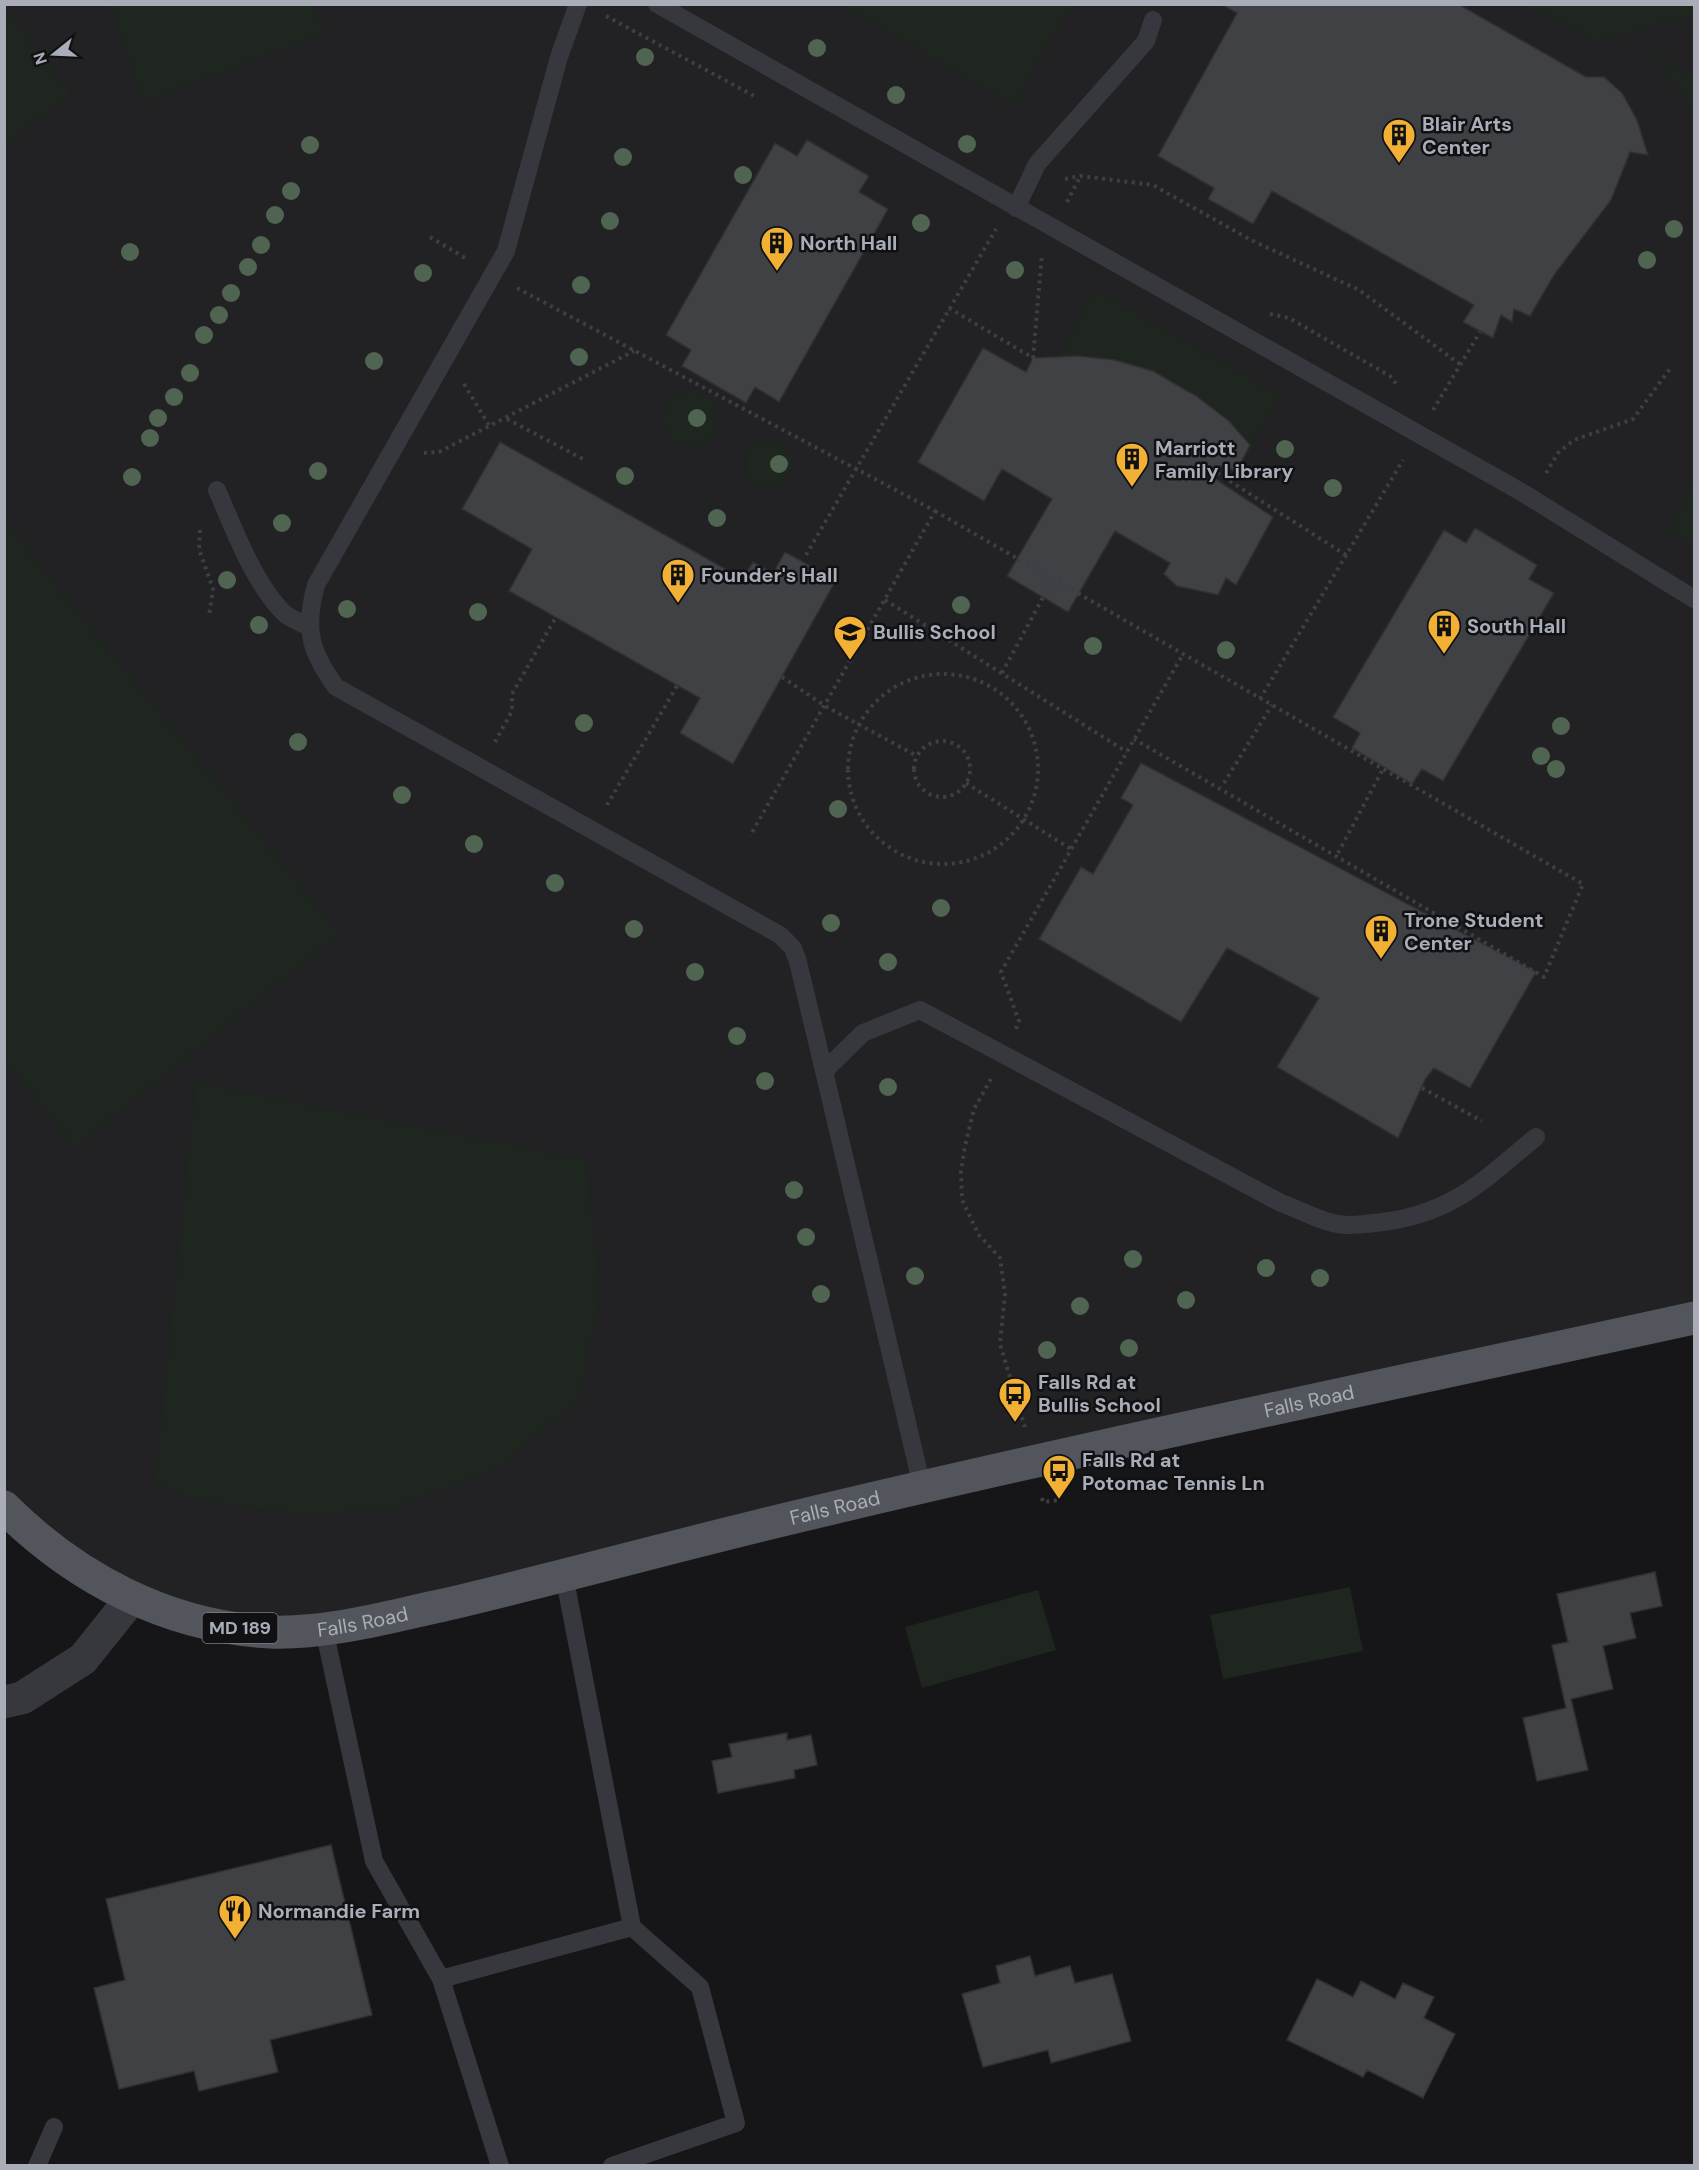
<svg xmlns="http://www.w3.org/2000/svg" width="1699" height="2170" font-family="'DM Sans',sans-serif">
<rect width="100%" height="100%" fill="#161618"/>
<path fill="#222225" d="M 5,5 L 1694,5 L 1694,1318 L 353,1625 L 205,1623 L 5,1507 Z"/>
<path fill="#1e261f" d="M 109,5 L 310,5 L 327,33 L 144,102 Z
M 842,5 L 1070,4 L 1070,5 L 1014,106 Z
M 1528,5 L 1694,5 L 1694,14 L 1596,42 Z
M 5,8 L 71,94 L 5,146 Z
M 1651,49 L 1694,77 L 1694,110 Z
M 1096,290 L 1281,395 L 1250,445 C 1198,387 1138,354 1059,357 Z
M663 419a28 28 0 1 1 56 0a28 28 0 1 1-56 0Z
M746 464a23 23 0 1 1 46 0a23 23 0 1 1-46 0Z
M 1694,489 L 1694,543 L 1667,530 Z
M 4,520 L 340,934 L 75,1148 L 5,1061 Z
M 196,1082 L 586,1159 L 600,1296 L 579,1399 L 498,1469 L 392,1509 L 307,1515 L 195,1500 L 155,1483 Z
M 1350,1587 L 1363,1651 L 1223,1679 L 1210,1615 Z
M 1038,1590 L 1056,1650 L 922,1688 L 905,1627 Z"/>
<path fill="#404145" stroke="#303034" stroke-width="1.5" d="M 1221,4 L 1458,4 L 1586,77 L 1604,77 L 1622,93 L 1637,120 L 1648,155 L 1630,152 L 1611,200 L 1554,275 L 1530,316 L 1514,309 L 1512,322 L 1501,315 L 1493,338 L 1463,322 L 1474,305 L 1272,191 L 1253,224 L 1208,199 L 1214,188 L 1158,156 L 1237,13 Z
M 807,140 L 869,176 L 859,192 L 888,209 L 779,402 L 755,387 L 746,403 L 682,366 L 691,350 L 666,335 L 775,143 L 797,156 Z
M 983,348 L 1026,372 L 1033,358 L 1079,356 L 1115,360 L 1153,371 L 1196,396 L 1229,421 L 1250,445 L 1236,472 L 1222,465 L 1214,478 L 1273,517 L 1236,585 L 1226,578 L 1218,595 L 1177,586 L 1164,574 L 1170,563 L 1115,531 L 1068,612 L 1007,576 L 1052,499 L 1002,469 L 984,501 L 918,462 Z
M 500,442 L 743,579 L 753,562 L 773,573 L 785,552 L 836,580 L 733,764 L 680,733 L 700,698 L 509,591 L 532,549 L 462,509 Z
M 1475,528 L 1537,565 L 1529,579 L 1554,593 L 1443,781 L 1422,769 L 1412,784 L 1352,748 L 1360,733 L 1333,717 L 1444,530 L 1466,543 Z
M 1141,763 L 1536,972 L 1470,1088 L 1434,1068 L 1426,1078 L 1398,1138 L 1277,1067 L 1319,998 L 1227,948 L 1181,1022 L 1039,939 L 1081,867 L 1093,874 L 1100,862 L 1133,805 L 1121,798 Z
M 1655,1572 L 1662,1606 L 1630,1613 L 1636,1638 L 1603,1646 L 1613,1689 L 1571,1699 L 1588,1770 L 1537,1781 L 1523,1718 L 1566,1708 L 1552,1645 L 1568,1642 L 1557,1594 Z
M 787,1733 L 787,1740 L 811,1735 L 817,1765 L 794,1770 L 795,1778 L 718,1793 L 712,1761 L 732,1757 L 729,1744 Z
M 331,1845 L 372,2015 L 270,2040 L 278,2072 L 199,2091 L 194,2071 L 119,2089 L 94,1988 L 125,1980 L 106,1899 Z
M 1030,1956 L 1035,1976 L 1070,1966 L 1075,1983 L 1112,1974 L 1131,2041 L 1051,2063 L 1048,2050 L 983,2067 L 962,1994 L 1000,1983 L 996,1966 Z
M 1317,1979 L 1353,1997 L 1361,1981 L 1395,1999 L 1403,1983 L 1434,1997 L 1424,2018 L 1455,2034 L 1423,2098 L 1367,2070 L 1363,2077 L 1287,2040 Z"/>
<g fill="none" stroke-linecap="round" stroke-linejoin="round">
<path stroke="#3d3f44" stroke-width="4" stroke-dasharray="3 4.5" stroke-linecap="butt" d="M 606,16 L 758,98
M 1065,179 L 1081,176 L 1153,185 L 1251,240 L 1359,290 L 1461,365
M 1067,202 L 1080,177
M 430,237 L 467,259
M 517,288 L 935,511 L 750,836
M 949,308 L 1033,358 L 1042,254
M 1270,314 L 1289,318 L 1390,376 L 1398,386
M 464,384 L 490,427
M 1433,410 L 1480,332
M 507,419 L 583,459
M 424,453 L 439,452 L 634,351
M 1217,473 L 1346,555
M 1546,473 L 1558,453 L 1574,440 L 1633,419 L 1672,366
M 935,511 L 1583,884 L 1544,977 L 1134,739
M 200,530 L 199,549 L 213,589 L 209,616
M 806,555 L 996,229
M 885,600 L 1127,752
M 1002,673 L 1053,579
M848 769a95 95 0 1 1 190 0a95 95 0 1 1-190 0Z
M 782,677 L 825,706 L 917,756
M 1260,699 L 1403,460
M914 769a28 28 0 1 1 56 0a28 28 0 1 1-56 0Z
M 495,742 L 512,711 L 512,694 L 556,617
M 966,783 L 1071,849
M 1224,783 L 1272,705
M 607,805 L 677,686
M 1338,853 L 1383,769
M 1016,1029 L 1019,1021 L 1001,972 L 1183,654
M 991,1079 L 974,1109 L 965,1146 L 961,1171 L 962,1200 L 979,1235 L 1000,1258 L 1005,1294 L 1000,1344 L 1025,1427
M 1422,1088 L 1482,1121
M 1042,1498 L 1043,1502 L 1059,1500"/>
<path stroke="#37383d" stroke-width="18" d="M 578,4 L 559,57 L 506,251 L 316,585 C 304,628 310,652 336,687 L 780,935 L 793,948 L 798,962 L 824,1071 L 863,1033 L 920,1010 L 1281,1203 C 1298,1209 1315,1219 1333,1223 C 1348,1227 1367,1224 1383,1222 C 1453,1213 1484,1180 1536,1137
M 657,4 L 1523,493 L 1694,599
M 1016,208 L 1037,164 L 1146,41 L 1153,20
M 217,490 C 233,527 255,586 285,614 C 291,619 302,623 310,627
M 824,1071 L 922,1486
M 324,1629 L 374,1861 L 441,1979 L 632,1927 L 564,1575
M 441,1979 L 500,2166
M 37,2166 L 54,2127
M 612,2166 L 736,2123 L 700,1987 L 632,1927"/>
<path stroke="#37383d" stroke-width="33" d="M 4,1702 L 22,1698 L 83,1659 L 131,1599"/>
<path stroke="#53555c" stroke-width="33" id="s1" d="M 4,1507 C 75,1578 168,1627 270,1632 C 329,1634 387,1617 444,1605 C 550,1580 656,1551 762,1525 C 1071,1450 1383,1386 1694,1318"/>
</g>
<g fill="#506452">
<circle cx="817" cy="48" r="9"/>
<circle cx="645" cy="57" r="9"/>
<circle cx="896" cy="95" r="9"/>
<circle cx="967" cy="144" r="9"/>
<circle cx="310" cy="145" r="9"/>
<circle cx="623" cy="157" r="9"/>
<circle cx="743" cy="175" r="9"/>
<circle cx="291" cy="191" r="9"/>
<circle cx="275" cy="215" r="9"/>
<circle cx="610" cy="221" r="9"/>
<circle cx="921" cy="223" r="9"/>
<circle cx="1674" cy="229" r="9"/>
<circle cx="261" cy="245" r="9"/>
<circle cx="130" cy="252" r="9"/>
<circle cx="1647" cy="260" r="9"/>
<circle cx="248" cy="267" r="9"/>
<circle cx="1015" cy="270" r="9"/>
<circle cx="423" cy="273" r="9"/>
<circle cx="581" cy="285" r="9"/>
<circle cx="231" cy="293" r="9"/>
<circle cx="219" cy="315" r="9"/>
<circle cx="204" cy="335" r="9"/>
<circle cx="579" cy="357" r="9"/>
<circle cx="374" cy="361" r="9"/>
<circle cx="190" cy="373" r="9"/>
<circle cx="174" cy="397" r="9"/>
<circle cx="158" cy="418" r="9"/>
<circle cx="697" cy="418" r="9"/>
<circle cx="150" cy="438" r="9"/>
<circle cx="1285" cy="449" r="9"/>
<circle cx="779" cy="464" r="9"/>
<circle cx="318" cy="471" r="9"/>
<circle cx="625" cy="476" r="9"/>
<circle cx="132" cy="477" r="9"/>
<circle cx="1333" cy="488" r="9"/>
<circle cx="717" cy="518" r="9"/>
<circle cx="282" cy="523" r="9"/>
<circle cx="227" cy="580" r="9"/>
<circle cx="961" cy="605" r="9"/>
<circle cx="347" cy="609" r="9"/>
<circle cx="478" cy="612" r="9"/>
<circle cx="259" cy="625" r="9"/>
<circle cx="1093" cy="646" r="9"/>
<circle cx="1226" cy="650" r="9"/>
<circle cx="584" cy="723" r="9"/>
<circle cx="1561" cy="726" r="9"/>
<circle cx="298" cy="742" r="9"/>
<circle cx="1541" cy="756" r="9"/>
<circle cx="1556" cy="769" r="9"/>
<circle cx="402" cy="795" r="9"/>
<circle cx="838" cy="809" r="9"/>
<circle cx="474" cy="844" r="9"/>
<circle cx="555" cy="883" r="9"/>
<circle cx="941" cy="908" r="9"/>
<circle cx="831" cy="923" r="9"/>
<circle cx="634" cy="929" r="9"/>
<circle cx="888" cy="962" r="9"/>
<circle cx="695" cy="972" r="9"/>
<circle cx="737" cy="1036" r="9"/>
<circle cx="765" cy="1081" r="9"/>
<circle cx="888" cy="1087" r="9"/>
<circle cx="794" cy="1190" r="9"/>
<circle cx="806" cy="1237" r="9"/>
<circle cx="1133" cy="1259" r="9"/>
<circle cx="1266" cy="1268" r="9"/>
<circle cx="915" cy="1276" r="9"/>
<circle cx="1320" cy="1278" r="9"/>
<circle cx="821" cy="1294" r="9"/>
<circle cx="1186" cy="1300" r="9"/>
<circle cx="1080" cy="1306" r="9"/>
<circle cx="1129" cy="1348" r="9"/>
<circle cx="1047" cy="1350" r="9"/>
</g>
<defs>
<g id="building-pin" transform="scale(1.725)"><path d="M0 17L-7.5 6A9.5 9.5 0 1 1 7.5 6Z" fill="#f2b134" stroke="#111113"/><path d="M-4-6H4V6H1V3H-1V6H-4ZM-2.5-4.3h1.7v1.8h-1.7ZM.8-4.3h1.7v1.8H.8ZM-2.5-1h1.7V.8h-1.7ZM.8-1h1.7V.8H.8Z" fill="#111"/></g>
<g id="school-pin" transform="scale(1.725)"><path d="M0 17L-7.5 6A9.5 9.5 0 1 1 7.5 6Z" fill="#f2b134" stroke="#111113"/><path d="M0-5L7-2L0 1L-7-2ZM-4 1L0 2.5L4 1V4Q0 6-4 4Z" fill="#111"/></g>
<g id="bus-pin" transform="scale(1.725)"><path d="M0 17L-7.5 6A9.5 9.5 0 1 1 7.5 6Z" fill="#f2b134" stroke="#111113"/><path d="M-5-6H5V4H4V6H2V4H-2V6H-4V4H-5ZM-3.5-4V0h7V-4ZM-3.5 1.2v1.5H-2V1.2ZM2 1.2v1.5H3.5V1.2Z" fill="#111"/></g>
<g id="restaurant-pin" transform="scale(1.725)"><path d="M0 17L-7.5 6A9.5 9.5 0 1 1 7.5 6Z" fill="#f2b134" stroke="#111113"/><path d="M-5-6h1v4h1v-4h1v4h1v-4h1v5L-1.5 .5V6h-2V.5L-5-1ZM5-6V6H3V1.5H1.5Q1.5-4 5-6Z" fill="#111"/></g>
</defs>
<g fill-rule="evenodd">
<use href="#building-pin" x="1399" y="135"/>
<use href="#building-pin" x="777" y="243"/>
<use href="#building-pin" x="1132" y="459"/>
<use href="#building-pin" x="678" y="575"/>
<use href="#building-pin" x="1444" y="626"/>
<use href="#school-pin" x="850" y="632"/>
<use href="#building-pin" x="1381" y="931"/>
<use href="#bus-pin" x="1015" y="1394"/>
<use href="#bus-pin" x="1059" y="1471"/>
<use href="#restaurant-pin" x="235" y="1911"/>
</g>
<g text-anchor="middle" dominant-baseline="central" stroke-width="5" stroke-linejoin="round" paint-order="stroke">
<rect fill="#111113" stroke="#7b7e86" stroke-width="1.5" x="202.5" y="1613" width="75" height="30" rx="4.5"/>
<g font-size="18" font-weight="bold" fill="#a8adb8">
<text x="240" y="1628">MD 189</text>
</g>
<g font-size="20" font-weight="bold" fill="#a8adb8" stroke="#111113" text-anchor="start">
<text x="1422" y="124">Blair Arts<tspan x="1422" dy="23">Center</tspan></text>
<text x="800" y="243">North Hall</text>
<text x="1155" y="448">Marriott<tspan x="1155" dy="23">Family Library</tspan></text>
<text x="701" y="575">Founder's Hall</text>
<text x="1467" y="626">South Hall</text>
<text x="873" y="632">Bullis School</text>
<text x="1404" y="920">Trone Student<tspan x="1404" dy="23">Center</tspan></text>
<text x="1038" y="1382">Falls Rd at<tspan x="1038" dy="23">Bullis School</tspan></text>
<text x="1082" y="1460">Falls Rd at<tspan x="1082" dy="23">Potomac Tennis Ln</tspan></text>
<text x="258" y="1911">Normandie Farm</text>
</g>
<g font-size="20" fill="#a8adb8" stroke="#111113">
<text stroke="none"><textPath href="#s1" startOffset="1366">Falls Road</textPath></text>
<text stroke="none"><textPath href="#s1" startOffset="880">Falls Road</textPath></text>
<text stroke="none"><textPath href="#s1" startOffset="394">Falls Road</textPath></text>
</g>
</g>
<rect width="1699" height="2170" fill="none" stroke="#a8adb8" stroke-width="12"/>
<g transform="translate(54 54) rotate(252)" stroke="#111113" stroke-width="4.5" paint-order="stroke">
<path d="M0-4.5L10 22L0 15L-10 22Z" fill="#a8adb8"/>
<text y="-9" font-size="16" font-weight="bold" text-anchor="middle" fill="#a8adb8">N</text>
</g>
</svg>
